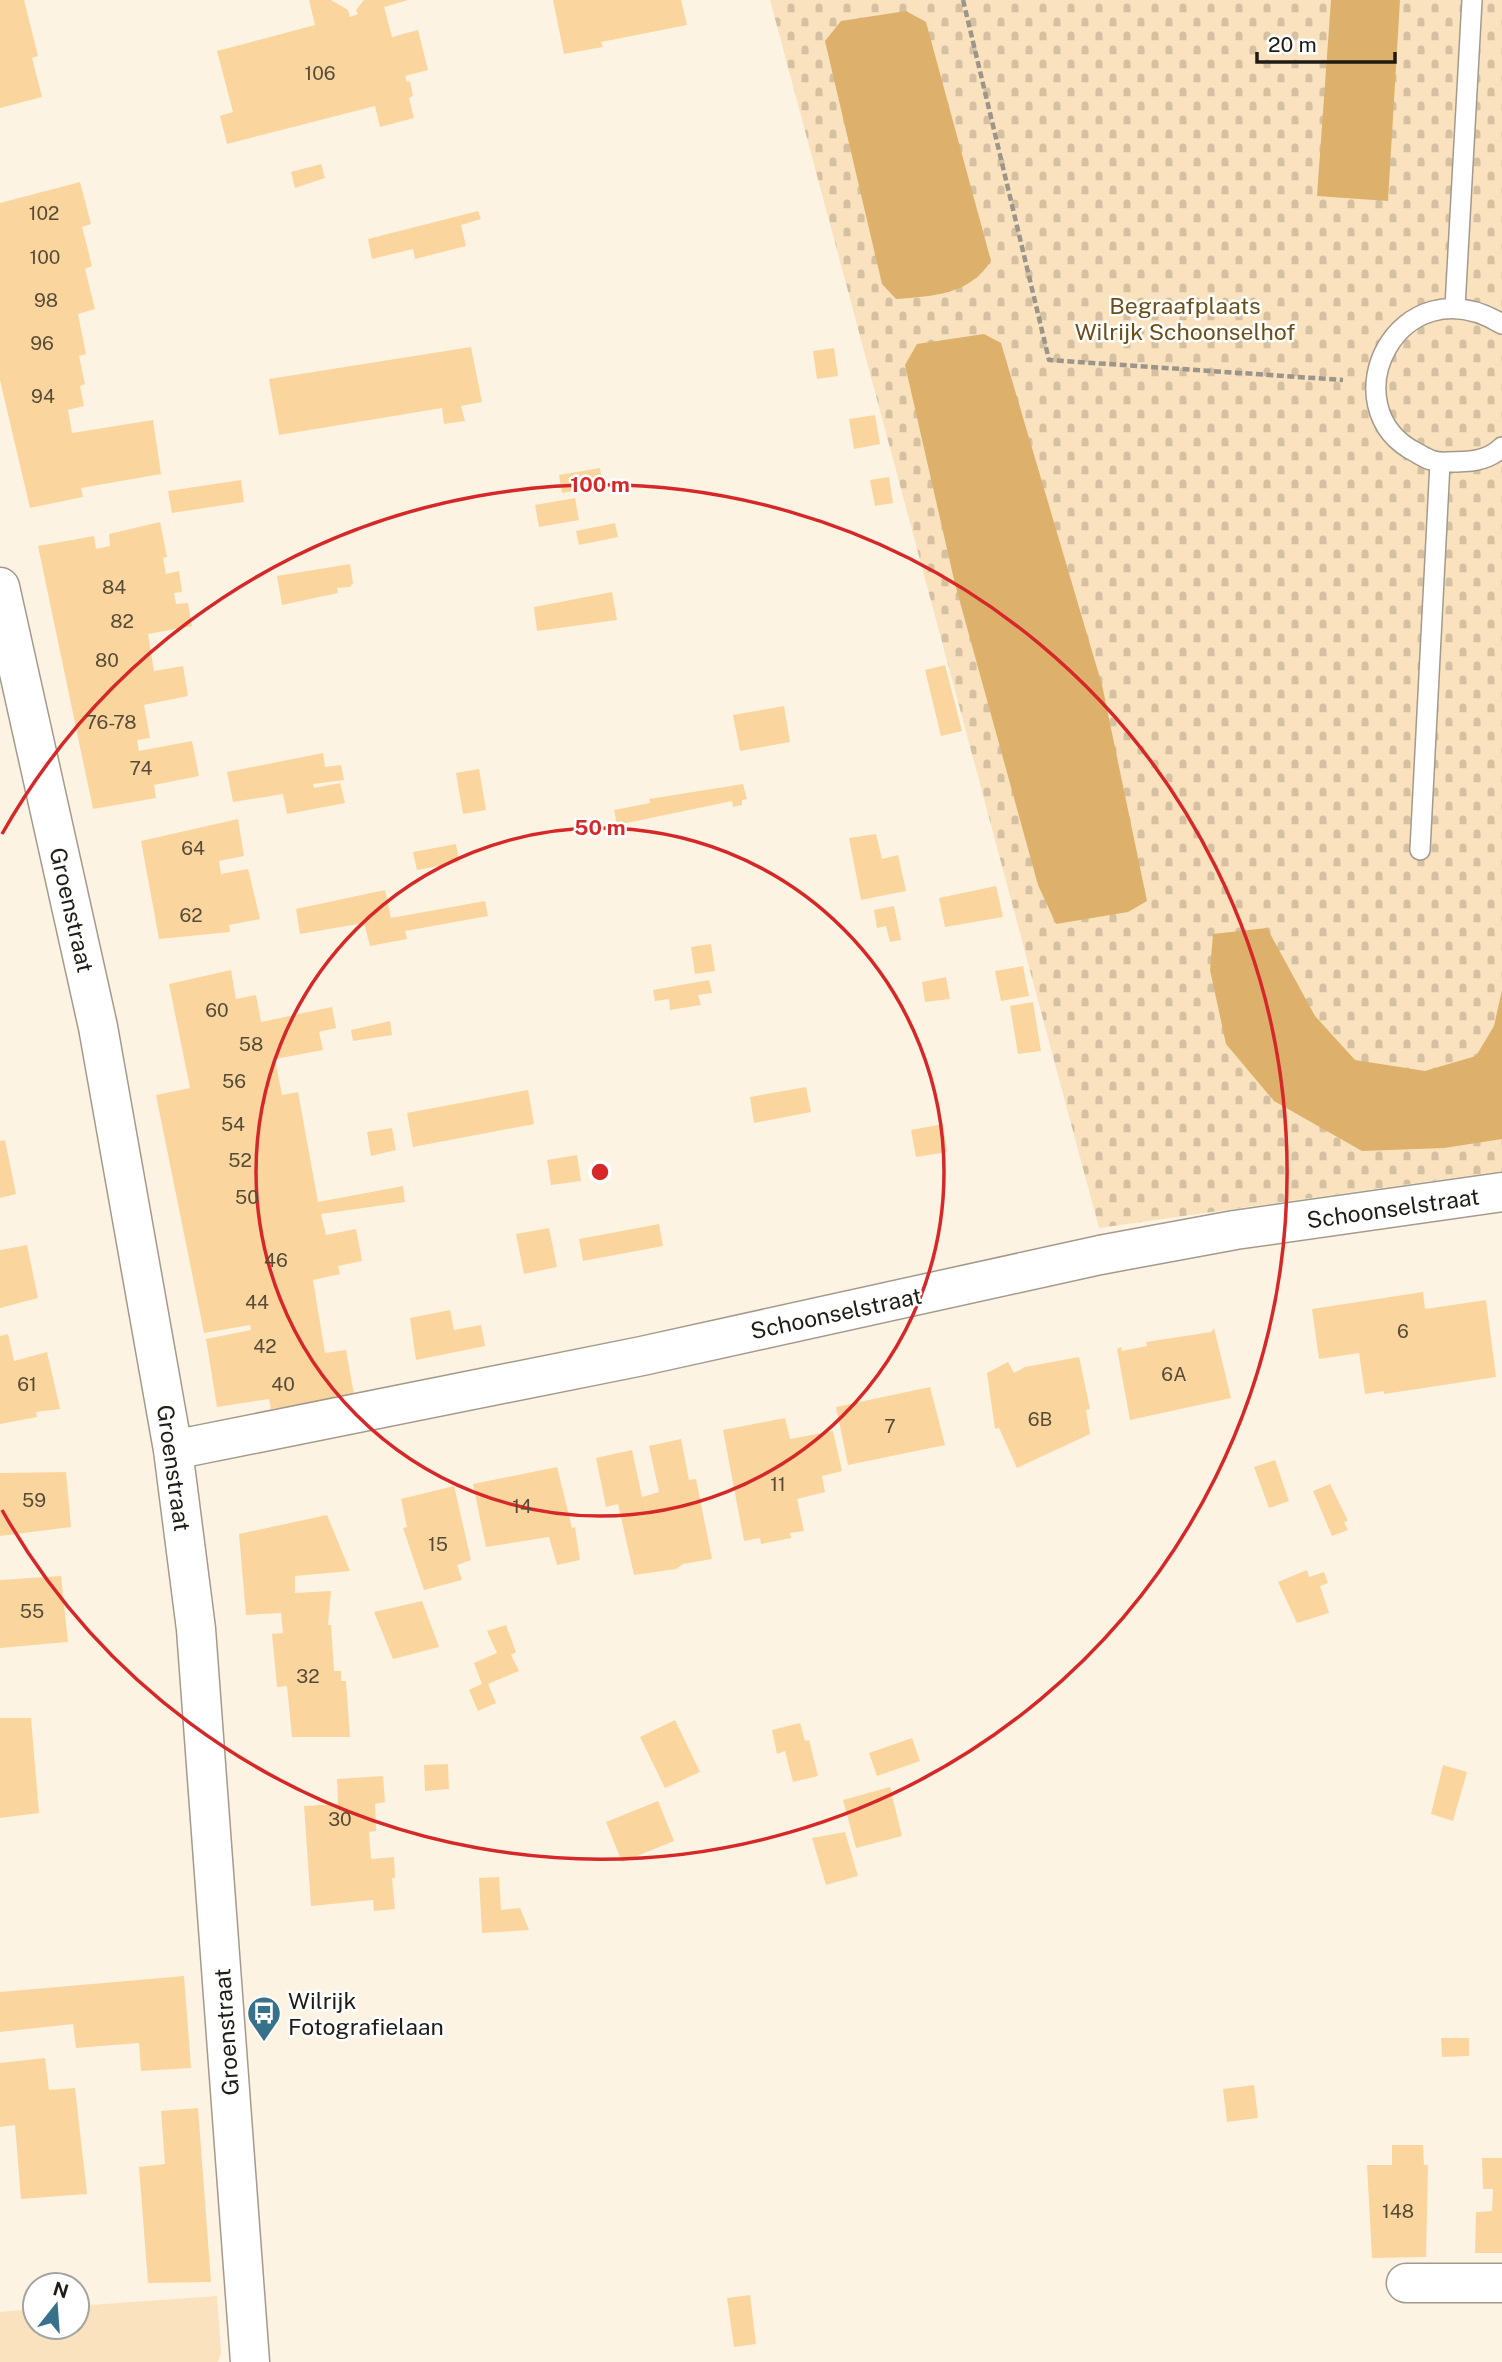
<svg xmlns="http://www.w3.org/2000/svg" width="1502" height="2362" font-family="'Public Sans',sans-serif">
<defs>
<pattern id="cemetery-stones" width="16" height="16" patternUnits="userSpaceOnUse" patternTransform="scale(1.75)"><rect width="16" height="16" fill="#f9e2bd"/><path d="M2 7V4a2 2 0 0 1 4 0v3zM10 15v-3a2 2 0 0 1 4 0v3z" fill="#d5c1a2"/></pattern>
</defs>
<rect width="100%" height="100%" fill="#fdf3e3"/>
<path fill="#f9e2bd" d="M 217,2296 L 221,2353 L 218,2362 L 0,2362 L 0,2312 L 35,2309 L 35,2327 L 77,2327 L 77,2306 Z"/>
<path fill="url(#cemetery-stones)" d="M 770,0 L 1502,0 L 1502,1171 L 1099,1228 Z"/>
<path fill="#ddb16b" d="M 1331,0 L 1400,0 L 1388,201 L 1317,196 Z
M 906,11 L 926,22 L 991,261 C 969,295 934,296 896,299 L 882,284 L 825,41 L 841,21 Z
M 984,334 L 1001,343 L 1102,685 L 1147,901 L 1128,912 L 1056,924 L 1038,885 L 955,584 L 905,365 L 917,344 Z
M 1267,928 L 1315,1016 L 1355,1060 L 1425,1071 L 1476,1056 L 1494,1026 L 1502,990 L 1502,1139 L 1444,1148 L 1362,1151 L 1274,1101 L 1226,1044 L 1210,970 L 1213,934 Z"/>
<path fill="#fad69e" d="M 0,0 L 24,0 L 38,56 L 32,58 L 42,97 L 0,108 Z
M 309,0 L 331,0 L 348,10 L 350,17 L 358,14 L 356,10 L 364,0 L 408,0 L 384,7 L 392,37 L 418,30 L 428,70 L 405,76 L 407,82 L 410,81 L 413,96 L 409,98 L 414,118 L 380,127 L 375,106 L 227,144 L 220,116 L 233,112 L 217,51 L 315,25 Z
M 553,0 L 681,0 L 687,25 L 601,42 L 603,47 L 564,54 Z
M 321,164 L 325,178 L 295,188 L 291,172 Z
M 80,182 L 91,224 L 82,227 L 92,266 L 85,269 L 95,309 L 78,314 L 86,354 L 79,356 L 85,384 L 80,386 L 84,406 L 68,410 L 72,433 L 153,420 L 161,474 L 81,488 L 83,497 L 30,508 L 0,380 L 0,203 Z
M 478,211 L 481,219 L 461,225 L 466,246 L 415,259 L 413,249 L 372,259 L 368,239 Z
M 471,347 L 482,402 L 461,406 L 465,421 L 444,424 L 442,408 L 279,435 L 269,379 Z
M 834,348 L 838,376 L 817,379 L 813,351 Z
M 875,415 L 880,444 L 854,449 L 849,419 Z
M 600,468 L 603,486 L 562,493 L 559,475 Z
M 889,477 L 893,503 L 875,506 L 870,480 Z
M 241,480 L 244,502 L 172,513 L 168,491 Z
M 575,498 L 579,520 L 539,527 L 535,505 Z
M 160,522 L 167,557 L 163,558 L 166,574 L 179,571 L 182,592 L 174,593 L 176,604 L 188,603 L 192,626 L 148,634 L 154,671 L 183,666 L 188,696 L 144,705 L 150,738 L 137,740 L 139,751 L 192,741 L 199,776 L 154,785 L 156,798 L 93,809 L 38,546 L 94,536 L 96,549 L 110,546 L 109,534 Z
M 615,523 L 618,537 L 579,545 L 576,531 Z
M 350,564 L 353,583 L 350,587 L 337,588 L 338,593 L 282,605 L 277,576 Z
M 612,592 L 617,620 L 537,631 L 534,607 Z
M 945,665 L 962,731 L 941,736 L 925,670 Z
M 784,706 L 790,742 L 740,751 L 733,715 Z
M 323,753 L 325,767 L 341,765 L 344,780 L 313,784 L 314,788 L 340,783 L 345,803 L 287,814 L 283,794 L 233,802 L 227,772 Z
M 479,769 L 486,810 L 463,814 L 456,773 Z
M 743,784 L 747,799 L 742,800 L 742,805 L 733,807 L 732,801 L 617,825 L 614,810 L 650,803 L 649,799 Z
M 238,819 L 244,856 L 219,861 L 221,874 L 248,869 L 260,919 L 229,925 L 230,932 L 159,939 L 141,841 Z
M 876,834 L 882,859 L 898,855 L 906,891 L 861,900 L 849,838 Z
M 456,844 L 459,862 L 417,870 L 413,852 Z
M 996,886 L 1003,917 L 945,927 L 939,898 Z
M 385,890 L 391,918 L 485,901 L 488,916 L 405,931 L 407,939 L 370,946 L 364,923 L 300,934 L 296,909 Z
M 894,906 L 901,940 L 890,942 L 886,926 L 877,928 L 874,910 Z
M 711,944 L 715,971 L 695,974 L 691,947 Z
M 1023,966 L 1029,996 L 1001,1001 L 995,971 Z
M 231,970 L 236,999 L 256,995 L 261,1022 L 332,1007 L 336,1028 L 319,1032 L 323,1050 L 275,1059 L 282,1095 L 298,1092 L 318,1202 L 403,1186 L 405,1202 L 321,1214 L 326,1235 L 356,1229 L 362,1261 L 338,1266 L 340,1274 L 313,1280 L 325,1353 L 346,1350 L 354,1395 L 271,1409 L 269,1399 L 217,1407 L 206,1339 L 251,1330 L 250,1325 L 204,1333 L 156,1095 L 190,1088 L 169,984 Z
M 946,977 L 950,999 L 925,1002 L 922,982 Z
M 709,980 L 712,993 L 698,995 L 701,1005 L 670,1010 L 669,999 L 655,1001 L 653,990 Z
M 1033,1002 L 1041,1051 L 1018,1054 L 1010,1006 Z
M 390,1021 L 392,1035 L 353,1041 L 351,1030 Z
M 806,1087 L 811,1112 L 754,1123 L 750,1097 Z
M 528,1090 L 534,1124 L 413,1147 L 407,1113 Z
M 943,1124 L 947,1152 L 916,1157 L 911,1130 Z
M 392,1128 L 396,1150 L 371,1156 L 367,1132 Z
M 5,1140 L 16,1194 L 0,1198 L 0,1141 Z
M 577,1155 L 581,1181 L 551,1185 L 547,1160 Z
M 659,1224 L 663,1246 L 583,1261 L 579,1239 Z
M 549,1228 L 557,1267 L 524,1274 L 516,1234 Z
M 27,1245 L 38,1298 L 0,1308 L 0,1250 Z
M 1423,1292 L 1425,1309 L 1486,1300 L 1496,1377 L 1384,1394 L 1384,1391 L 1365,1394 L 1359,1353 L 1319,1359 L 1312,1309 Z
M 450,1310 L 454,1330 L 481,1325 L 485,1346 L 416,1360 L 410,1318 Z
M 1214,1328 L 1231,1398 L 1130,1420 L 1117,1349 L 1121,1347 L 1122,1351 L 1147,1346 L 1146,1342 L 1211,1332 Z
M 8,1334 L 14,1361 L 47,1352 L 60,1409 L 36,1412 L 37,1417 L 0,1424 L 0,1336 Z
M 1079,1357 L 1090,1409 L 1086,1410 L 1090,1434 L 1017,1468 L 999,1428 L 995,1429 L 987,1373 L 1008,1362 L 1014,1373 L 1025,1367 Z
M 930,1387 L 945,1445 L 848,1465 L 836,1407 Z
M 785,1418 L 790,1439 L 833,1431 L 842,1471 L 822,1476 L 825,1492 L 797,1499 L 804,1531 L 790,1533 L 791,1538 L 761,1544 L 760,1538 L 744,1541 L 723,1430 Z
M 681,1439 L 689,1480 L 696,1479 L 712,1559 L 683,1564 L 676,1569 L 634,1575 L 618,1504 L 606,1507 L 596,1458 L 632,1450 L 642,1497 L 659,1492 L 649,1446 Z
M 1275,1460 L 1289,1501 L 1269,1508 L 1254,1467 Z
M 557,1467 L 572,1528 L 575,1527 L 580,1560 L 557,1565 L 549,1537 L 486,1547 L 473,1484 Z
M 66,1472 L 71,1527 L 0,1536 L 0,1473 Z
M 1330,1484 L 1348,1521 L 1344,1522 L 1348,1530 L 1332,1536 L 1313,1491 Z
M 454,1486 L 471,1560 L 457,1565 L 462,1580 L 424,1590 L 403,1528 L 407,1527 L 401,1499 Z
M 327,1515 L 350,1571 L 295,1576 L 295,1593 L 331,1591 L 328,1625 L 331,1625 L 334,1671 L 341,1671 L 341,1681 L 346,1681 L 350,1737 L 292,1737 L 287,1686 L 277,1687 L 272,1634 L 283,1633 L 281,1613 L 246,1615 L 239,1534 Z
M 1307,1570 L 1309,1577 L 1324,1572 L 1328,1583 L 1320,1586 L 1329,1613 L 1297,1623 L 1278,1582 Z
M 61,1576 L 68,1642 L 0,1648 L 0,1580 Z
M 422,1601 L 439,1647 L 393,1659 L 374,1612 Z
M 506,1625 L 516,1652 L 511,1655 L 519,1671 L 488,1684 L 496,1703 L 478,1711 L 469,1690 L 482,1684 L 474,1663 L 497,1653 L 487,1631 Z
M 0,1718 L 31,1718 L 39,1813 L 0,1818 Z
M 675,1720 L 700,1772 L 665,1788 L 640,1737 Z
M 800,1723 L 805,1741 L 809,1740 L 818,1776 L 793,1782 L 785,1751 L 777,1754 L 772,1730 Z
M 912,1738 L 920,1761 L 877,1776 L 869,1753 Z
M 448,1764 L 449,1789 L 425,1791 L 424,1765 Z
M 1443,1765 L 1467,1772 L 1453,1821 L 1431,1814 Z
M 383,1776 L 385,1802 L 375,1804 L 376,1831 L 369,1832 L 371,1859 L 394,1857 L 395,1878 L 392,1878 L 395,1909 L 374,1911 L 373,1900 L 311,1906 L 304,1806 L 338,1804 L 337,1779 Z
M 890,1787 L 902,1836 L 856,1848 L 843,1800 Z
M 658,1801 L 674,1841 L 622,1862 L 606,1822 Z
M 845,1832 L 858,1876 L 826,1885 L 812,1838 Z
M 499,1877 L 501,1910 L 520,1908 L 529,1930 L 482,1933 L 479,1878 Z
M 184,1976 L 191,2068 L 141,2071 L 139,2043 L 76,2048 L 73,2024 L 0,2032 L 0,1992 Z
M 1441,2038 L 1469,2038 L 1469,2056 L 1442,2057 Z
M 45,2058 L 49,2090 L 75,2088 L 87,2194 L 21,2199 L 15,2125 L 0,2127 L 0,2063 Z
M 1254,2085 L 1258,2118 L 1227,2122 L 1223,2089 Z
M 198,2108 L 211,2282 L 148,2283 L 139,2167 L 165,2164 L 161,2111 Z
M 1392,2145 L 1423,2145 L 1424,2165 L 1428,2165 L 1426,2257 L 1372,2258 L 1367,2165 L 1392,2165 Z
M 1482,2158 L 1502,2158 L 1502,2253 L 1475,2253 L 1476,2212 L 1492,2211 L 1493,2189 L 1483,2189 Z
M 750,2295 L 756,2344 L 734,2347 L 727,2298 Z"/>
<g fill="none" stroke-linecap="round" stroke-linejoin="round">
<g stroke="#a49a8c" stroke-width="22">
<path id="lane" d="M 1455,307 L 1472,0
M 1502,324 C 1398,261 1327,408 1417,453 C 1427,459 1435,463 1447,462 C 1467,462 1487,462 1502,447
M 1420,850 L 1440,463"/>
</g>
<g stroke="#a49a8c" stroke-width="41">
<path id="street" d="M 0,587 L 98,1027 L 173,1450 L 196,1629 L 250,2362
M 173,1450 L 642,1356 L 1100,1255 L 1235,1230 L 1502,1192
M 1406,2283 L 1502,2283"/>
</g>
<path stroke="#9c958a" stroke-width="4.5" stroke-dasharray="7 3.5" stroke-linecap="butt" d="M 963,0 L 1049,360 L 1343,380"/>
<use href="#lane" stroke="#fff" stroke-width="19"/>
<use href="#street" stroke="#fff" stroke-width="38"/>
</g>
<g fill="none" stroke="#d62828" stroke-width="3.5">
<circle cx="600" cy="1172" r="344"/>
<path d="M2 834A687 687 0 1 1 2 1510"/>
</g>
<defs>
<g id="bus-pin" transform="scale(1.75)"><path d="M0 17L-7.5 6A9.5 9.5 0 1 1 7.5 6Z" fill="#37718a" stroke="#fff"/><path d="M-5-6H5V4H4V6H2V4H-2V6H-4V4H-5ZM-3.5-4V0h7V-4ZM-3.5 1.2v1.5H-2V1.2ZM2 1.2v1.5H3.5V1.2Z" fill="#fff"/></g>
</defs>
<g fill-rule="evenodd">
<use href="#bus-pin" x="264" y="2013"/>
</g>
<g text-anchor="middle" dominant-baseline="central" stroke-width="5" stroke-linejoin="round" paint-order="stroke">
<g font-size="19" fill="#564a38">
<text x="320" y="73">106</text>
<text x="44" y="213">102</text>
<text x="45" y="257">100</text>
<text x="46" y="300">98</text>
<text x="42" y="343">96</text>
<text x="43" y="396">94</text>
<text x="114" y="587">84</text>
<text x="122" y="621">82</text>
<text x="107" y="660">80</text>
<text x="111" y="722">76-78</text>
<text x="141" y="768">74</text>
<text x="193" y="848">64</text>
<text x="191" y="915">62</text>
<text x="217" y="1010">60</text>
<text x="251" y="1044">58</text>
<text x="234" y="1081">56</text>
<text x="233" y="1124">54</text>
<text x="240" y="1160">52</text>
<text x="247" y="1197">50</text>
<text x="276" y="1260">46</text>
<text x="257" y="1302">44</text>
<text x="1403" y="1331">6</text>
<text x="265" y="1346">42</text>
<text x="1174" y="1374">6A</text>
<text x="27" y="1384">61</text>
<text x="283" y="1384">40</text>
<text x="1040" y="1419">6B</text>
<text x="890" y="1426">7</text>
<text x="778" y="1484">11</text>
<text x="34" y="1500">59</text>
<text x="522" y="1506">14</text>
<text x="438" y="1544">15</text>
<text x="32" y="1611">55</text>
<text x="308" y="1676">32</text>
<text x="340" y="1819">30</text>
<text x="1398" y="2211">148</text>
</g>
<g font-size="23" fill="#6b4e18" stroke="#fff">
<text x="1185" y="305">Begraafplaats<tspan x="1185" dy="26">Wilrijk Schoonselhof</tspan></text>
</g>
<g font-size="23" fill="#1f1c16" stroke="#fff">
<text transform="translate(72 910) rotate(77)">Groenstraat</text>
<text transform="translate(1393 1208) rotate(-8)">Schoonselstraat</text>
<text transform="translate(836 1313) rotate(-12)">Schoonselstraat</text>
<text transform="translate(174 1468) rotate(82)">Groenstraat</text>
<text transform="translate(226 2032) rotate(-94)">Groenstraat</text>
</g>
<g font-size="23" fill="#1f1c16" stroke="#fff" text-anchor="start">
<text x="288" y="2000">Wilrijk<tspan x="288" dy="26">Fotografielaan</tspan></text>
</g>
</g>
<circle cx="600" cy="1172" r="10" fill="#d62828" stroke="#fff" stroke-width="3.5"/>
<g font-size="21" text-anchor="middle" font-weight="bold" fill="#d62828" stroke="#fff" stroke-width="5" stroke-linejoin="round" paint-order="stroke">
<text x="600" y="492">100 m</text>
<text x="600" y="835">50 m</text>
</g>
<g transform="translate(56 2306) rotate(17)"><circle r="33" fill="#ffffff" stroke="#a5a4a2" stroke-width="2"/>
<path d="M0-5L12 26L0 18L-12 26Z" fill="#37718a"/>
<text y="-10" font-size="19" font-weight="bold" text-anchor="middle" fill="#1f1c16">N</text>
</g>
<path d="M1257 52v10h138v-10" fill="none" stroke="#1f1c16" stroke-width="3.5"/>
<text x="1268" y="52" font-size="21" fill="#1f1c16" stroke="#ffffff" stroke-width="5" paint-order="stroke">20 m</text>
</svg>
